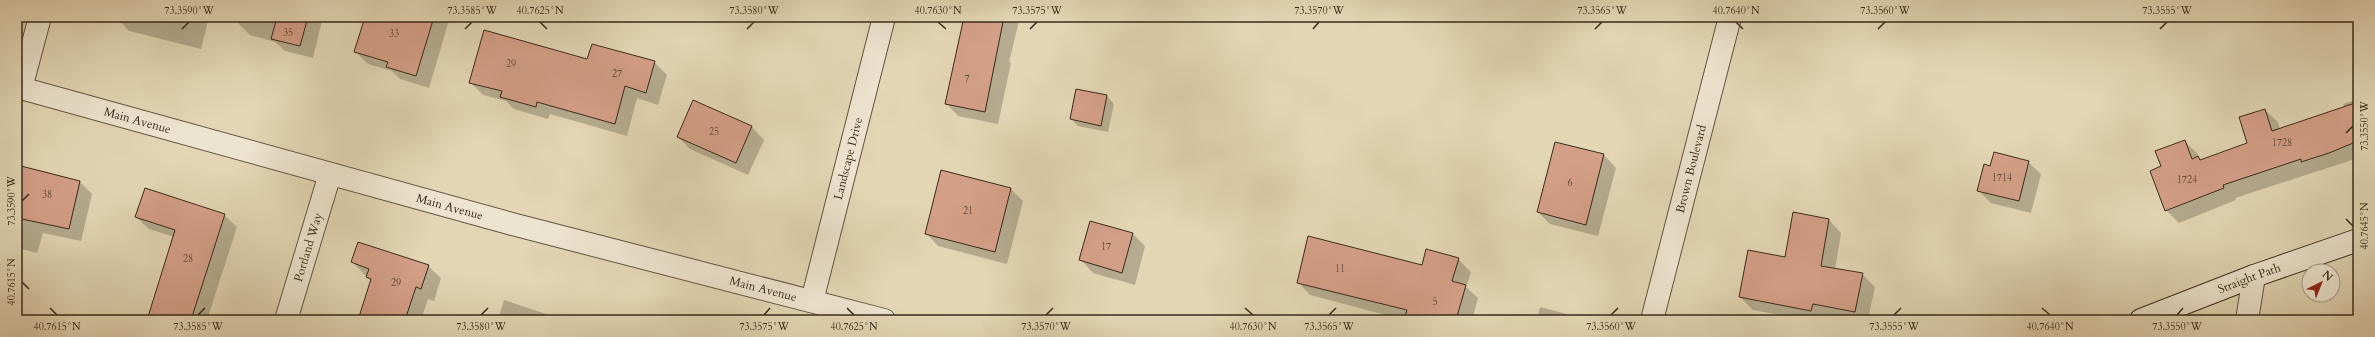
<svg xmlns="http://www.w3.org/2000/svg" width="2375" height="337" font-family="Cardo,serif">
<rect width="100%" height="100%" fill="#e3d6b5"/>
<filter id="stains"><feTurbulence type="fractalNoise" baseFrequency=".005" numOctaves="4"/><feColorMatrix values="0 0 0 0 .2 0 0 0 0 .09 0 0 0 0 .02 0 0 0 .5 -.17"/></filter>
<radialGradient id="worn" r=".72"><stop offset=".6" stop-color="#630" stop-opacity="0"/><stop offset="1" stop-color="#630" stop-opacity=".3"/></radialGradient>
<path fill="#0003" d="M 117,17 L 209,17 L 201,49 L 129,31 Z
M 239,17 L 323,17 L 313,58 L 285,51 L 275,42 L 250,35 L 238,23 Z
M 366,17 L 450,17 L 429,88 L 400,79 L 392,71 L 368,64 L 355,51 Z
M 971,17 L 1020,17 L 1009,62 L 1011,63 L 998,124 L 958,116 L 946,103 Z
M 588,61 L 654,62 L 667,75 L 658,105 L 637,98 L 627,136 L 550,114 L 548,119 L 514,109 L 506,101 L 483,95 L 470,82 Z
M 1077,90 L 1107,96 L 1114,104 L 1108,132 L 1078,126 L 1071,119 Z
M 2358,99 L 2358,158 L 2235,198 L 2236,200 L 2179,223 L 2166,210 L 2162,167 L 2184,141 L 2197,153 L 2201,161 L 2248,144 L 2265,110 L 2278,122 L 2280,129 L 2345,108 L 2343,104 Z
M 694,102 L 752,127 L 764,140 L 748,175 L 690,149 L 678,137 Z
M 1604,155 L 1616,168 L 1598,236 L 1550,224 L 1538,212 Z
M 2028,162 L 2041,174 L 2031,213 L 1991,203 L 1978,190 L 1991,167 Z
M 17,166 L 80,182 L 92,194 L 81,241 L 43,233 L 37,253 L 17,248 Z
M 1011,189 L 1023,201 L 1007,264 L 938,246 L 926,233 Z
M 1794,213 L 1829,220 L 1841,233 L 1835,270 L 1862,274 L 1875,287 L 1868,320 L 1847,320 L 1825,316 L 1824,320 L 1808,320 L 1753,310 L 1740,297 L 1786,259 Z
M 224,215 L 237,227 L 207,320 L 148,320 L 174,237 L 149,229 L 136,217 Z
M 1091,222 L 1133,234 L 1145,246 L 1135,285 L 1093,273 L 1081,260 Z
M 1458,259 L 1471,272 L 1466,287 L 1478,298 L 1472,320 L 1405,320 L 1310,295 L 1298,282 L 1423,266 Z
M 352,262 L 428,266 L 441,278 L 434,301 L 428,299 L 421,320 L 359,320 L 371,281 Z
M 504,300 L 546,314 L 553,320 L 498,320 Z
M 1540,307 L 1578,317 L 1582,320 L 1537,320 Z"/>
<path fill="#d49f88" stroke="#392a1a" d="M 277,17 L 308,17 L 300,46 L 271,39 Z
M 365,17 L 434,17 L 416,76 L 386,67 L 388,62 L 354,52 Z
M 964,17 L 1004,17 L 985,112 L 945,104 Z
M 484,30 L 587,59 L 592,44 L 655,61 L 646,93 L 625,86 L 615,124 L 537,102 L 536,107 L 500,97 L 502,91 L 469,83 Z
M 1076,89 L 1107,95 L 1101,126 L 1070,119 Z
M 693,100 L 752,126 L 736,163 L 677,137 Z
M 2358,102 L 2358,141 L 2329,153 L 2301,162 L 2301,159 L 2223,185 L 2224,188 L 2165,211 L 2150,171 L 2161,166 L 2155,151 L 2185,140 L 2192,159 L 2198,156 L 2200,160 L 2247,143 L 2239,117 L 2265,109 L 2272,131 Z
M 1555,142 L 1604,154 L 1586,225 L 1537,212 Z
M 1994,152 L 2029,161 L 2019,201 L 1977,191 L 1984,164 L 1990,166 Z
M 17,165 L 80,181 L 69,229 L 17,218 Z
M 941,170 L 1011,188 L 995,252 L 925,234 Z
M 145,188 L 225,214 L 191,320 L 147,320 L 175,230 L 135,217 Z
M 1793,212 L 1829,219 L 1821,266 L 1863,273 L 1855,312 L 1813,304 L 1811,311 L 1739,297 L 1748,250 L 1785,257 Z
M 1090,221 L 1133,233 L 1122,273 L 1079,260 Z
M 1308,236 L 1422,265 L 1426,249 L 1459,258 L 1452,281 L 1466,285 L 1456,320 L 1404,320 L 1407,310 L 1297,283 Z
M 358,242 L 429,265 L 421,289 L 416,287 L 405,320 L 358,320 L 371,279 L 366,277 L 369,269 L 351,262 Z"/>
<g fill="none" stroke-linecap="round" stroke-linejoin="round">
<g stroke="#645541" stroke-width="24">
<g id="minor">
<path d="M 21,88 L 40,17"/>
<path id="s1" d="M 812,301 L 884,17"/>
<path id="s2" d="M 286,320 L 330,174"/>
<path id="s3" d="M 1652,320 L 1730,17"/>
<path d="M 2247,320 L 2254,276"/>
</g>
</g>
<g stroke="#645541" stroke-width="24">
<g id="tertiary">
<path id="s4" d="M 17,87 L 512,224 L 884,320"/>
</g>
</g>
<g stroke="#392a1a" stroke-width="24">
<g id="secondary">
<path id="s5" d="M 2141,320 L 2254,276 L 2358,240"/>
</g>
</g>
<use href="#minor" stroke="#ede4cf" stroke-width="22"/>
<use href="#tertiary" stroke="#ede4cf" stroke-width="22"/>
<use href="#secondary" stroke="#ede4cf" stroke-width="22"/>
</g>
<path fill="none" stroke="#392a1a" stroke-width="1.5" d="M 540,22 L 547,29M 938,22 L 946,29M 1736,22 L 1743,29M 182,29 L 189,22M 465,29 L 472,22M 747,29 L 754,22M 1030,29 L 1037,22M 1313,29 L 1319,22M 1595,29 L 1602,22M 1878,29 L 1885,22M 2160,29 L 2167,22M 2346,133 L 2353,126M 22,201 L 29,194M 2346,219 L 2353,226M 22,282 L 29,289M 50,308 L 57,315M 847,308 L 854,315M 1245,308 L 1253,315M 2042,308 L 2050,315M 198,315 L 205,308M 481,315 L 488,308M 764,315 L 770,308M 1046,315 L 1053,308M 1329,315 L 1336,308M 1611,315 L 1618,308M 1894,315 L 1901,308M 2177,315 L 2183,308"/>
<g text-anchor="middle" dominant-baseline="central" stroke-width="3" stroke-linejoin="round" paint-order="stroke">
<g font-size="10" fill="#604736">
<text x="288" y="33">35</text>
<text x="394" y="34">33</text>
<text x="511" y="64">29</text>
<text x="617" y="74">27</text>
<text x="967" y="79">7</text>
<text x="714" y="132">25</text>
<text x="2282" y="143">1728</text>
<text x="2002" y="178">1714</text>
<text x="2187" y="180">1724</text>
<text x="1570" y="183">6</text>
<text x="47" y="195">38</text>
<text x="968" y="211">21</text>
<text x="1106" y="247">17</text>
<text x="188" y="259">28</text>
<text x="1340" y="269">11</text>
<text x="396" y="283">29</text>
<text x="1435" y="302">5</text>
</g>
<g font-size="12" fill="#392a1a" stroke="#ede4cf">
<text stroke="none"><textPath href="#s4" startOffset="125">Main Avenue</textPath></text>
<text stroke="none"><textPath href="#s1" startOffset="147">Landscape Drive</textPath></text>
<text stroke="none"><textPath href="#s3" startOffset="156">Brown Boulevard</textPath></text>
<text stroke="none"><textPath href="#s4" startOffset="449">Main Avenue</textPath></text>
<text stroke="none"><textPath href="#s2" startOffset="76">Portland Way</textPath></text>
<text stroke="none"><textPath href="#s5" startOffset="116">Straight Path</textPath></text>
<text stroke="none"><textPath href="#s4" startOffset="773">Main Avenue</textPath></text>
</g>
</g>
<rect width="2375" height="337" fill="none" stroke="#e3d6b5" stroke-width="44"/>
<g transform="translate(2321 283) rotate(43)"><circle r="19" fill="#ede4cf" stroke="#a59a87"/>
<path d="M0-3L7 15L0 10L-7 15Z" fill="#8f2418"/>
<text y="-6" font-size="11" font-weight="bold" text-anchor="middle" fill="#392a1a">N</text>
</g>
<rect x="22" y="22" width="2331" height="293" fill="none" stroke="#392a1a" stroke-width="1.5"/>
<g font-size="10" text-anchor="middle" fill="#392a1a">
<text x="189" y="14">73.3590°W</text>
<text x="472" y="14">73.3585°W</text>
<text x="540" y="14">40.7625°N</text>
<text x="754" y="14">73.3580°W</text>
<text x="938" y="14">40.7630°N</text>
<text x="1037" y="14">73.3575°W</text>
<text x="1319" y="14">73.3570°W</text>
<text x="1602" y="14">73.3565°W</text>
<text x="1736" y="14">40.7640°N</text>
<text x="1885" y="14">73.3560°W</text>
<text x="2167" y="14">73.3555°W</text>
<text transform="translate(2364 126) rotate(-90)" y="4">73.3550°W</text>
<text transform="translate(11 201) rotate(-90)" y="4">73.3590°W</text>
<text transform="translate(2364 226) rotate(-90)" y="4">40.7645°N</text>
<text transform="translate(11 282) rotate(-90)" y="4">40.7615°N</text>
<text x="57" y="330">40.7615°N</text>
<text x="198" y="330">73.3585°W</text>
<text x="481" y="330">73.3580°W</text>
<text x="764" y="330">73.3575°W</text>
<text x="854" y="330">40.7625°N</text>
<text x="1046" y="330">73.3570°W</text>
<text x="1253" y="330">40.7630°N</text>
<text x="1329" y="330">73.3565°W</text>
<text x="1611" y="330">73.3560°W</text>
<text x="1894" y="330">73.3555°W</text>
<text x="2050" y="330">40.7640°N</text>
<text x="2177" y="330">73.3550°W</text>
</g>
<rect width="100%" height="100%" filter="url(#stains)"/>
<rect width="100%" height="100%" fill="url(#worn)"/>
</svg>
